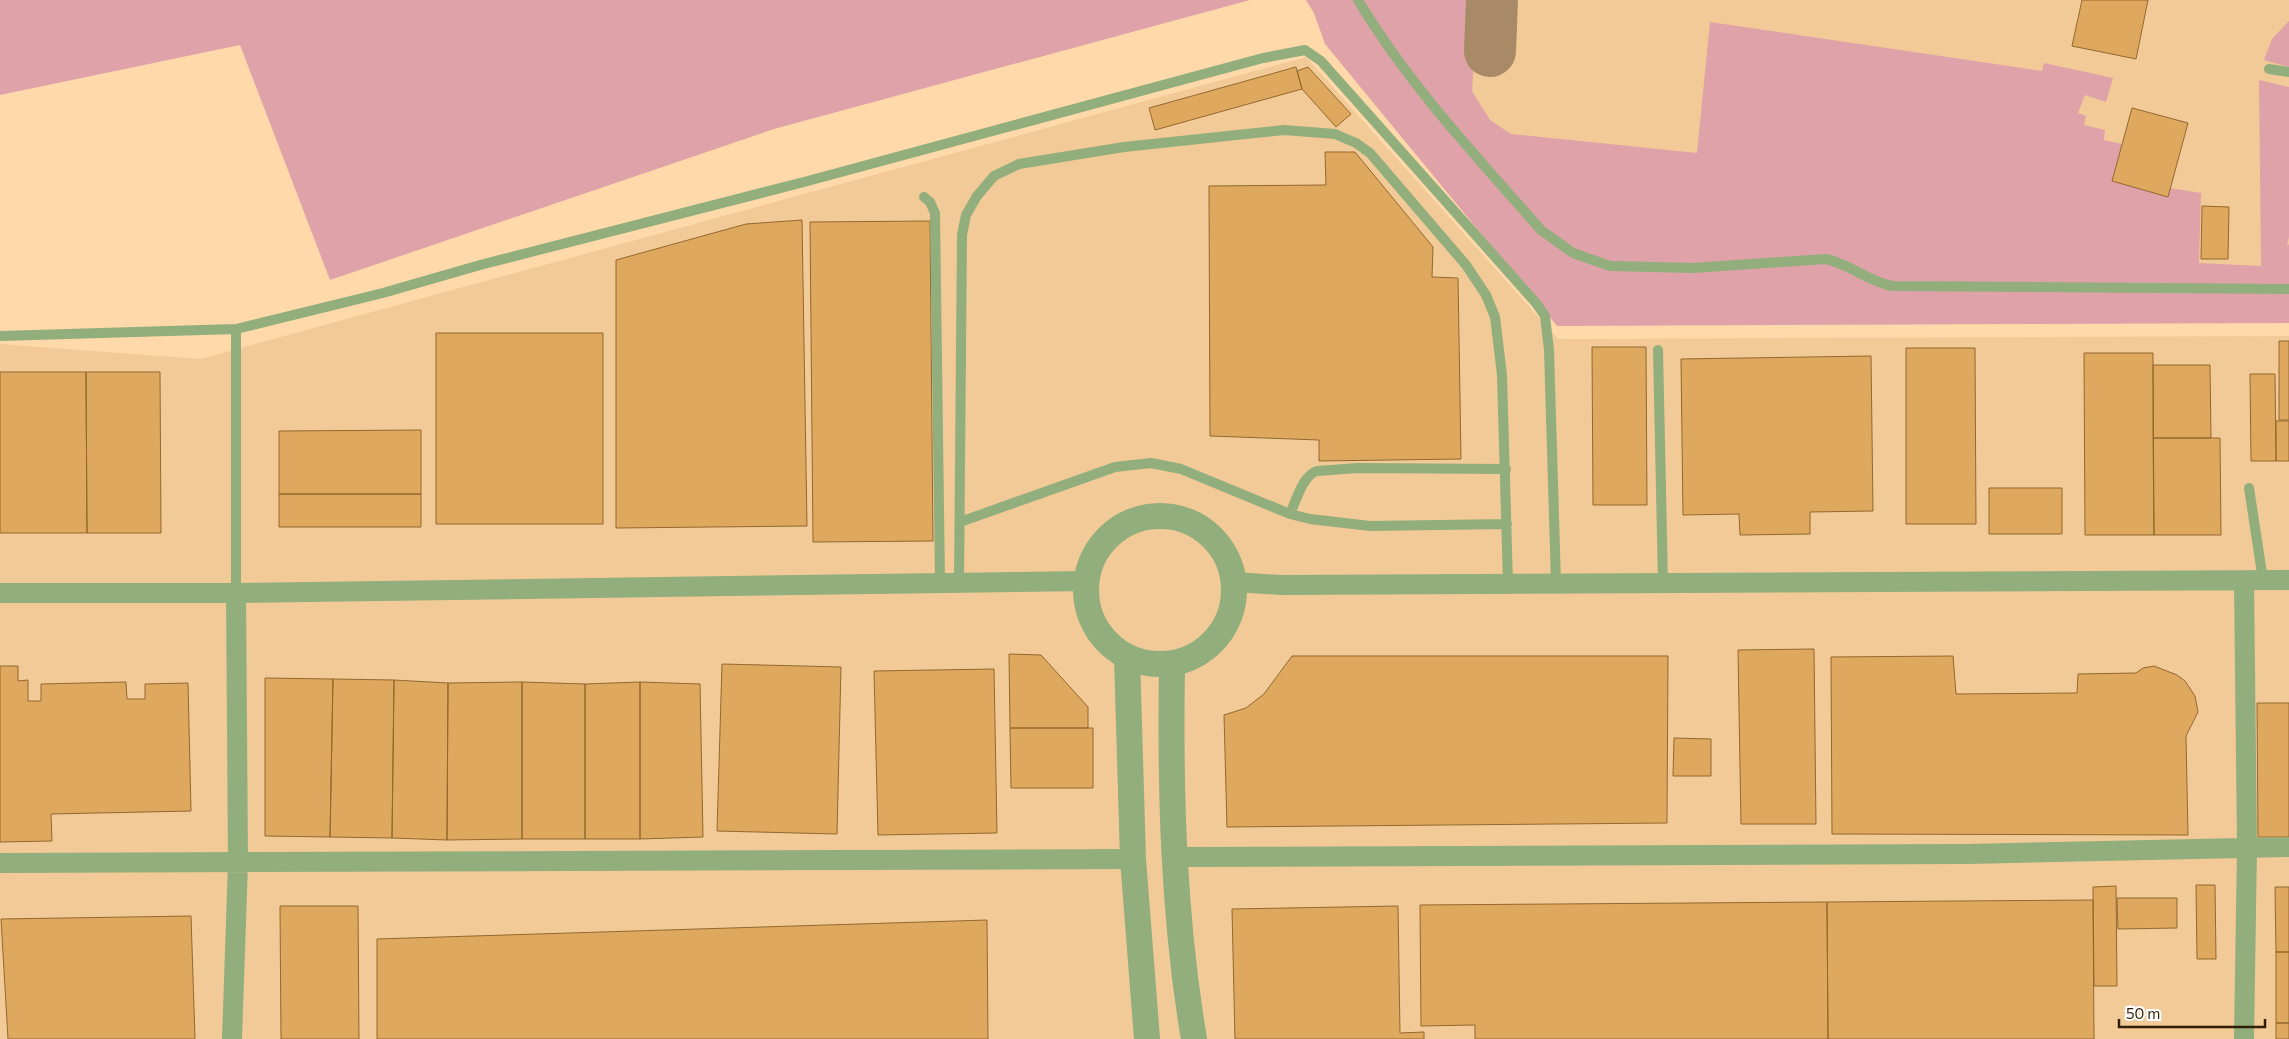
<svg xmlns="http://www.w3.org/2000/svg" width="2289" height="1039" font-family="Commissioner,sans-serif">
<rect width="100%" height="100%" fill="#ffd9aa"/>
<path fill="#f2ca97" d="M 1336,0 L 2289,0 L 2289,295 L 1633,274 Z
M 1306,57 L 1558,339 L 2289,336 L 2289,1039 L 0,1039 L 0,344 L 200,359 Z"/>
<path fill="#dea2a8" d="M 0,0 L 1250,0 L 774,129 L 330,280 L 240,45 L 0,95 Z
M 1306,0 L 1478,0 L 1472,91 L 1490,120 L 1511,134 L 1697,153 L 1710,22 L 2042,71 L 2044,63 L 2113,78 L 2106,102 L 2085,95 L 2078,113 L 2086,116 L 2084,125 L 2105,130 L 2104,140 L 2122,144 L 2112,181 L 2167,196 L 2170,188 L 2201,193 L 2199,263 L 2261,266 L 2259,80 L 2289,87 L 2289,237 L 2287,244 L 2289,245 L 2289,323 L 1557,326 L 1325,44 L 1314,13 Z
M 2289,21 L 2289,67 L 2264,60 L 2272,39 Z"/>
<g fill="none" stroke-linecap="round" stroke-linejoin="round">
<path stroke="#a88b66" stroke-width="52" d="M 1490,51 L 1492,0"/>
</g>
<path fill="#dfa85f" stroke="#93682f" d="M 2082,0 L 2148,0 L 2136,59 L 2072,46 Z
M 1296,67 L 1302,89 L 1155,130 L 1149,108 Z
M 1308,67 L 1351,114 L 1336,127 L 1302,89 L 1297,71 Z
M 2132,108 L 2188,123 L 2168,197 L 2112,181 Z
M 1325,152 L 1355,152 L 1433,247 L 1432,277 L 1458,278 L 1461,459 L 1319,461 L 1319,440 L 1210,436 L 1209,186 L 1326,185 Z
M 2202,206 L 2229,207 L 2228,259 L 2201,259 Z
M 802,220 L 807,526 L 616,528 L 616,260 L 746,224 Z
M 930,221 L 933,541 L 813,542 L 810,222 Z
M 436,333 L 603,333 L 603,524 L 436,524 Z
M 2279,341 L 2289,341 L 2289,420 L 2279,420 Z
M 1592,347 L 1646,347 L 1647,505 L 1593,505 Z
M 1906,348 L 1975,348 L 1976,524 L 1906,524 Z
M 2084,353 L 2153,353 L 2154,535 L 2085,535 Z
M 1871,356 L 1873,511 L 1810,512 L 1810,534 L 1740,535 L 1739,514 L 1683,515 L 1681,359 Z
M 2153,365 L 2210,365 L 2211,438 L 2153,438 Z
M 0,372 L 86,372 L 87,533 L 0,533 Z
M 86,372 L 160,372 L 161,533 L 87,533 Z
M 2250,374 L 2275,374 L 2276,461 L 2251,461 Z
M 2276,421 L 2289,421 L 2289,461 L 2276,461 Z
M 421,430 L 421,494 L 279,494 L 279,431 Z
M 2153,438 L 2220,438 L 2221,535 L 2154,535 Z
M 1989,488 L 2062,488 L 2062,534 L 1989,534 Z
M 279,494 L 421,494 L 421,527 L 279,527 Z
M 1814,649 L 1816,824 L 1741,824 L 1738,650 Z
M 1009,654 L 1041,655 L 1088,707 L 1088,728 L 1010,728 Z
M 1292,656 L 1668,656 L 1667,823 L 1227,827 L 1224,715 L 1246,708 L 1264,694 Z
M 1953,656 L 1956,694 L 2077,693 L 2078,674 L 2136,673 L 2143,668 L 2154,666 L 2177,675 L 2185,681 L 2195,696 L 2198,712 L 2186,736 L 2188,835 L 1832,834 L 1831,657 Z
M 722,664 L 841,667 L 837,834 L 717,831 Z
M 0,666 L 18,666 L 18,681 L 28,680 L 28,701 L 41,701 L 41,684 L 126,682 L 127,699 L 145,699 L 145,684 L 188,683 L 191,811 L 51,814 L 52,841 L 0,842 Z
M 994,669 L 997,833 L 878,835 L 874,671 Z
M 265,678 L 333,679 L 330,837 L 265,836 Z
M 333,679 L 394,680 L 392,838 L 330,837 Z
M 394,680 L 448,683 L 447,840 L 392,838 Z
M 522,682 L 522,839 L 447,840 L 448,683 Z
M 522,682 L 585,684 L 585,839 L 522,839 Z
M 640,682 L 700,684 L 703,837 L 640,839 Z
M 640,682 L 640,839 L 585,839 L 585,684 Z
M 2257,703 L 2289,703 L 2289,837 L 2258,837 Z
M 1010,728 L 1093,728 L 1093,788 L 1011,788 Z
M 1674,738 L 1711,739 L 1711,776 L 1673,776 Z
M 2196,885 L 2215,885 L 2216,959 L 2197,959 Z
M 2116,886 L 2117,986 L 2094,986 L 2093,887 Z
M 2275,887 L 2289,887 L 2289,952 L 2276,952 Z
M 2117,898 L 2177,898 L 2177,928 L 2118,929 Z
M 2093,900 L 2094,1039 L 1828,1039 L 1827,902 Z
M 1827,902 L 1828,1039 L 1475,1039 L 1475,1025 L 1421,1026 L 1420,905 Z
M 280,906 L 358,906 L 359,1039 L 281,1039 Z
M 1398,906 L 1400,1033 L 1424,1032 L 1424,1039 L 1235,1039 L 1232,909 Z
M 191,916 L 195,1039 L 8,1039 L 1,919 Z
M 987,920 L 988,1039 L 377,1039 L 377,939 Z
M 2276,952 L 2289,952 L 2289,1023 L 2276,1023 Z
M 2276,1023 L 2289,1023 L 2289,1039 L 2276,1039 Z"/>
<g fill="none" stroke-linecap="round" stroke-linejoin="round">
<path stroke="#91ae7c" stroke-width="10" d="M 1358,0 C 1409,85 1476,156 1541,230 L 1573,253 L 1610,266 L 1693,268 L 1826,259 C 1850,264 1867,281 1892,286 L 2289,289
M 2269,69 L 2289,72
M 924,197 L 930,202 L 935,213 L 940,582
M 236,329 L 383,293 L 480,265 L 804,182 L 1263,58 L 1305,50 L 1321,61 L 1536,303 L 1545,316 L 1549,350 L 1556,583
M 0,336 L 236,329 L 236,593
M 1658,350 L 1663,583
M 2249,488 L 2263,580
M 1290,514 C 1296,501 1303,475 1317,471 L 1358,468 L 1506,469
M 960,522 L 1115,467 L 1151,463 L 1181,469 L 1290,514 L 1310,519 L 1370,526 L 1507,524
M 959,582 L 962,235 L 966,215 L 977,196 L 994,176 L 1019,164 L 1124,147 L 1284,130 L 1335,134 L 1356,143 L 1370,153 L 1466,265 L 1486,295 L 1495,317 L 1502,375 L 1508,584"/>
<path stroke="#91ae7c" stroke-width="20" d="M 1235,582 L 1281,585 L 2289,580
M 0,593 L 236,593 L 1086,581
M 1175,857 L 1966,854 L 2289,847
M 0,863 L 1133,859
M 232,1039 L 238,863 L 236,593
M 2244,1039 L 2247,847 L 2244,581"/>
<path stroke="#91ae7c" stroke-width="26" d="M1086 590a74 74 0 1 1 148 0a74 74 0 1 1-148 0Z
M 1127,657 L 1133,859 L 1147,1039
M 1172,664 C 1170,789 1173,915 1194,1039"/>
</g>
<path d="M2119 1019v8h146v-8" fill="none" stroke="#301f06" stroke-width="2.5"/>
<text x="2126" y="1019" font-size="15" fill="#301f06" stroke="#ffffff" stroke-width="4" paint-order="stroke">50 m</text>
</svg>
